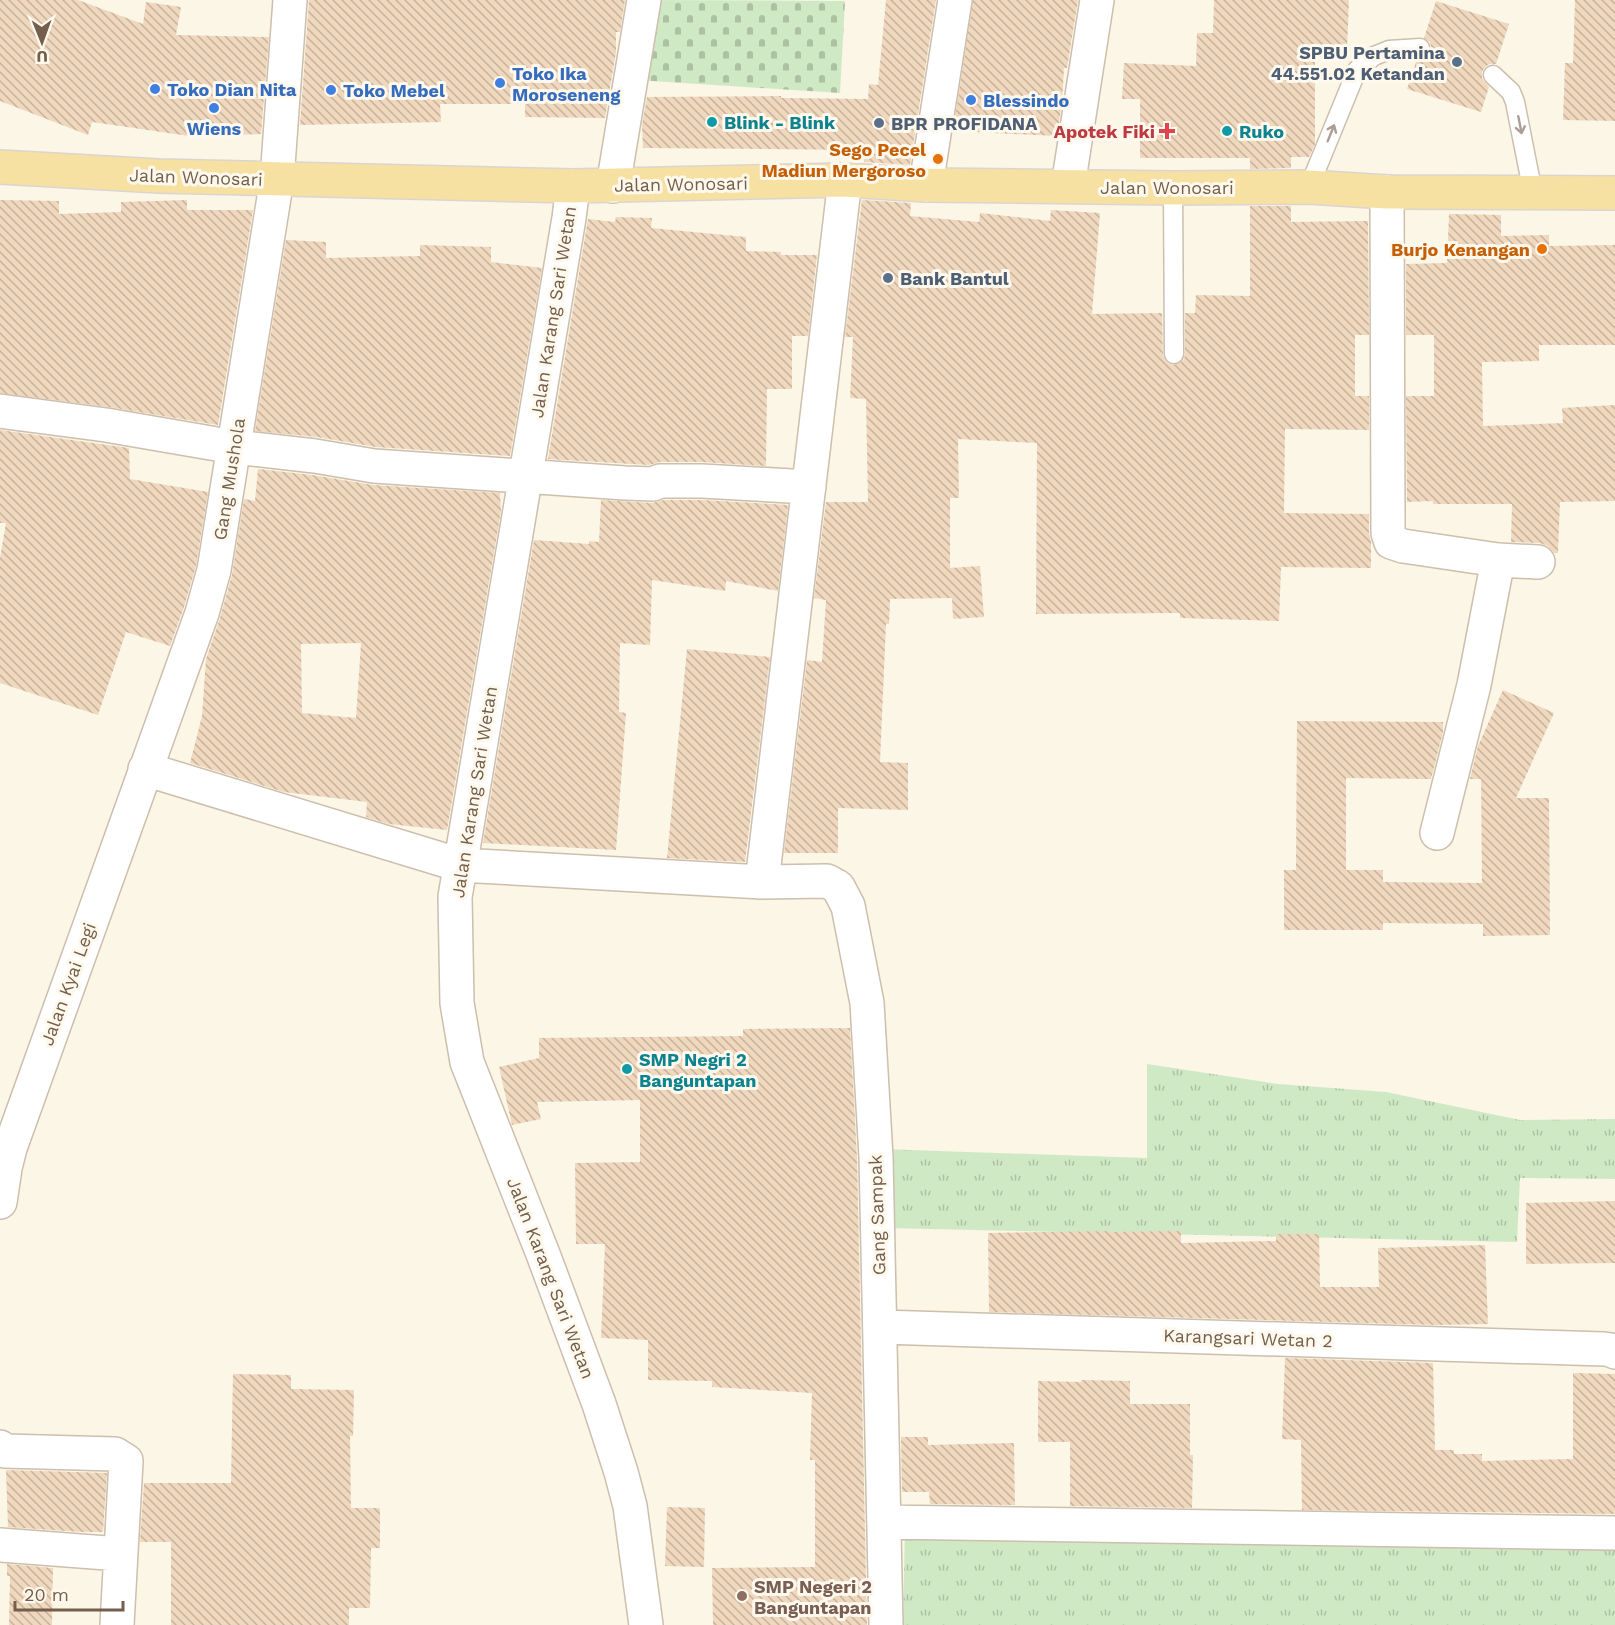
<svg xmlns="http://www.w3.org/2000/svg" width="1615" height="1625" font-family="'Work Sans',sans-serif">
<defs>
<pattern id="grass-tufts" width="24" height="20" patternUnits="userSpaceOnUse" patternTransform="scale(1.5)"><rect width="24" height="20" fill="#d0e9c5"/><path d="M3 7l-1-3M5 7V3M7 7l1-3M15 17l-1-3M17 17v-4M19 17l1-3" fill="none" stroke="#adc0a2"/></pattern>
<pattern id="cemetery-stones" width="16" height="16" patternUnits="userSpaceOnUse" patternTransform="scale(1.5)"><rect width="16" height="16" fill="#d0e9c5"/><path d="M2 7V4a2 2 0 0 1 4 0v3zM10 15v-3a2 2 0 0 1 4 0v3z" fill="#adc0a2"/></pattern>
<pattern id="building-back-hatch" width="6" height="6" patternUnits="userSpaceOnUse" patternTransform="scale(1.5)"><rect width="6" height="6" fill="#f0d8bf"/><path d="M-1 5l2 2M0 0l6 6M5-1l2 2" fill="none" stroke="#c7b29d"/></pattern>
</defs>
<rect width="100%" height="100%" fill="#fbf6e6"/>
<path fill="url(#grass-tufts)" d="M 1147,1064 L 1278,1084 L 1386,1092 L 1520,1120 L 1615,1119 L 1615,1179 L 1520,1178 L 1517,1242 L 885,1228 L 881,1149 L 1147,1158 Z
M 905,1524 L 1615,1537 L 1615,1625 L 903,1625 Z"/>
<path fill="url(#cemetery-stones)" d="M 648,0 L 845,1 L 840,93 L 637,80 Z"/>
<path fill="url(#building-back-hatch)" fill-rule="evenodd" d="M 0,0 L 78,0 L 143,24 L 146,2 L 181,7 L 176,35 L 269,37 L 261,134 L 189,136 L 92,122 L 88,135 L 0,101 Z
M 309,0 L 625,0 L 620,32 L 616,32 L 616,52 L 605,118 L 525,117 L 525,104 L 440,104 L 441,122 L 300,125 Z
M 886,0 L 936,0 L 910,165 L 864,162 L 865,150 L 643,148 L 642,125 L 647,97 L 781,96 L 781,98 L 868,99 L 869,84 L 878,85 Z
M 973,0 L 1078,0 L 1067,68 L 1064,68 L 1062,103 L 1057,136 L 953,131 Z
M 1214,0 L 1349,0 L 1347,50 L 1315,48 L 1315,144 L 1309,157 L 1291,157 L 1291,168 L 1250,169 L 1250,158 L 1140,158 L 1140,99 L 1122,99 L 1124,63 L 1196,66 L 1197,33 L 1213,33 Z
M 1575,0 L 1615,0 L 1615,121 L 1563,120 L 1565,63 L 1573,63 Z
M 1436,1 L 1509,24 L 1496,64 L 1489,64 L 1485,67 L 1482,72 L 1482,79 L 1489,87 L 1481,112 L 1407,89 L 1417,59 L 1426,58 L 1430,52 L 1431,47 L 1430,42 L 1424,38 Z
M 0,200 L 59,201 L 59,214 L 121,212 L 121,202 L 187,200 L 187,210 L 253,210 L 218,425 L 109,407 L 0,393 Z
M 862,200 L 911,203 L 910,216 L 979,222 L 980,213 L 1050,221 L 1051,210 L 1100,213 L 1092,314 L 1162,313 L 1163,355 L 1165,360 L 1169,364 L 1173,365 L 1180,363 L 1184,359 L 1185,354 L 1185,313 L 1195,313 L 1196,295 L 1250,296 L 1250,206 L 1291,206 L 1291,222 L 1368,221 L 1369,335 L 1355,335 L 1355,396 L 1369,396 L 1369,430 L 1285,429 L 1284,513 L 1369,514 L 1369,533 L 1371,542 L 1371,568 L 1281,567 L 1279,621 L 1180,618 L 1180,613 L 1036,614 L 1037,443 L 958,439 L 959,498 L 950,498 L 950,568 L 980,566 L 984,617 L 953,619 L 952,598 L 890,599 L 889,624 L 886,624 L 880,762 L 908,763 L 908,810 L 838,808 L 838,853 L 784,853 L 807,660 L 822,662 L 826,600 L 814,598 L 826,502 L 868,502 L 866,399 L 850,398 L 853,337 L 845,337 Z
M 1449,214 L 1501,215 L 1501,236 L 1549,235 L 1549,246 L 1615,245 L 1615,345 L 1539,345 L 1539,361 L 1482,362 L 1483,426 L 1563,423 L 1562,408 L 1615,405 L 1615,501 L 1560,502 L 1558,553 L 1554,553 L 1548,546 L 1540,543 L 1511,542 L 1512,504 L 1433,504 L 1433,501 L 1407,502 L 1406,396 L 1434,396 L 1434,335 L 1406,335 L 1406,264 L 1447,263 Z
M 616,217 L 652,218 L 651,228 L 746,237 L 746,251 L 781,252 L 781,255 L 817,255 L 808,336 L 792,336 L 792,389 L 767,389 L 766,466 L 702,462 L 660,462 L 649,465 L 548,459 L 588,219 L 615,222 Z
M 286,240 L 326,242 L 326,258 L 420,256 L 420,245 L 491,247 L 491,262 L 542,268 L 510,456 L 376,447 L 317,437 L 255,431 Z
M 0,430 L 129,448 L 130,479 L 208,492 L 196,566 L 184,607 L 170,646 L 126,632 L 98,715 L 0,683 L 0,558 L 6,523 L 0,523 Z
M 258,469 L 312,475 L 373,485 L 500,493 L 501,511 L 447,830 L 389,824 L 366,817 L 367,802 L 284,792 L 190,763 L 202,716 L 206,659 L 220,618 L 232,575 L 244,499 L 255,501 ZM 361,643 L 356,718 L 302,713 L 301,644 Z
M 601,500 L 652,503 L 664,500 L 701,500 L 788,505 L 778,591 L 726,581 L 725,591 L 652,580 L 650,645 L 620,643 L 619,712 L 626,713 L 616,850 L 483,843 L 534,540 L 589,544 L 589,541 L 599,542 Z
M 687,649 L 770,657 L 745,862 L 667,858 Z
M 1503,690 L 1554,713 L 1516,798 L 1549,798 L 1550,935 L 1483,936 L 1483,924 L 1383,923 L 1383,930 L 1284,930 L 1284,870 L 1296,870 L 1297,721 L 1443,722 L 1443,732 L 1431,779 L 1346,778 L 1346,870 L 1383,870 L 1383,882 L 1482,883 L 1481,779 L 1470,779 L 1478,746 Z
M 850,1028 L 857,1158 L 867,1625 L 713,1625 L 712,1568 L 815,1567 L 815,1460 L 810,1460 L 812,1393 L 712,1387 L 712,1381 L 648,1380 L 648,1340 L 601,1338 L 605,1244 L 576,1244 L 575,1163 L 640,1162 L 640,1100 L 537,1102 L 541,1119 L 512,1125 L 499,1067 L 539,1058 L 539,1038 L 743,1036 L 743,1029 Z
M 1615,1201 L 1615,1263 L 1526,1264 L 1526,1203 Z
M 1109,1231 L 1109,1232 L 1181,1231 L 1181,1243 L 1276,1241 L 1276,1234 L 1319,1234 L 1320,1287 L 1379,1287 L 1378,1248 L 1485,1245 L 1488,1324 L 1437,1325 L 989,1312 L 988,1233 Z
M 1285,1358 L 1433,1363 L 1435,1450 L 1454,1450 L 1454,1454 L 1482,1454 L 1482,1461 L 1573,1459 L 1573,1373 L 1615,1374 L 1615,1514 L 1302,1510 L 1301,1440 L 1282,1439 Z
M 233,1374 L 291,1375 L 291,1389 L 354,1390 L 353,1436 L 350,1436 L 351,1508 L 380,1508 L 380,1548 L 371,1548 L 370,1608 L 349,1608 L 349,1625 L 171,1625 L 171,1542 L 140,1542 L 144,1483 L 231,1483 Z
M 1081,1380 L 1130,1381 L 1130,1404 L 1190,1404 L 1190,1455 L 1193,1455 L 1192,1508 L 1070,1506 L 1070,1442 L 1038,1442 L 1038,1381 L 1081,1382 Z
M 901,1437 L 928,1437 L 928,1445 L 1014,1443 L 1015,1505 L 930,1504 L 929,1492 L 902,1492 Z
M 6,1470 L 107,1473 L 103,1532 L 81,1532 L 8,1527 Z
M 667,1507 L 705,1508 L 704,1567 L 665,1566 Z
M 7,1564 L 53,1568 L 52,1625 L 9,1625 L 10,1576 L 7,1576 Z"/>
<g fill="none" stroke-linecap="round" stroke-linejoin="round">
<g stroke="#cdbead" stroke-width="21">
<path id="lane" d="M 1493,75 L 1511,92 L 1515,102 L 1533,193
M 1309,187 L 1357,70 L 1374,56 L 1389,50 L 1420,48
M 1173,188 L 1174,354"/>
</g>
<g stroke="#cdbead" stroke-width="36">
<path id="street" d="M 926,185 L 955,0
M 573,186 L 569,218 L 455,897 L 457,1003 L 467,1062 L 543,1254 L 599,1404 L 621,1472 L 630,1506 L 646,1625
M 613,186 L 644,0
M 1068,186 L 1097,0
M 1387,192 L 1388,533 L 1391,542 L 1403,546 L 1498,560 L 1538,562
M 0,411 L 106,425 L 234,447 L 315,456 L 374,466 L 625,483 L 653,484 L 660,481 L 702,481 L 809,487
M 145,769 L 460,865 L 762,882 L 827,881 L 838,887 L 848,906 L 867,1003 L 876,1157 L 886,1625
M 1437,833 L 1474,685 L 1498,560
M 762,882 L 845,180
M 0,1202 L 5,1168 L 10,1148 L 202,613 L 214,570 L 277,179 L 290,0
M 881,1327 L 1604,1349 L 1611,1350 L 1615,1352
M 0,1447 L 5,1451 L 115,1454 L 126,1461 L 117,1625
M 884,1522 L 1615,1533
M 0,1545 L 120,1554"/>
</g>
<g stroke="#dbd5d0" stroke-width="36">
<path id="primary" d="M 0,167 L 159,176 L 573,186 L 845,180 L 926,185 L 1173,188 L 1309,187 L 1387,192 L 1615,193"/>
</g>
<use href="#lane" stroke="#fff" stroke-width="18"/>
<use href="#street" stroke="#fff" stroke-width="33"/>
<use href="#primary" stroke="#f7e1a2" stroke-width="33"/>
</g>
<defs><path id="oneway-shaft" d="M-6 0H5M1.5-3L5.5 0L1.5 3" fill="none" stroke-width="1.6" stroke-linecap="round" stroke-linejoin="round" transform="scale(1.5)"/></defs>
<g stroke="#ac9e94">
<use href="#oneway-shaft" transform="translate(1520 125) rotate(79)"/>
<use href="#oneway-shaft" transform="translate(1331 133) rotate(-68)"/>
</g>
<g fill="#5c6f8a" stroke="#fef9ec" stroke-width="2">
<circle cx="1457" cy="62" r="6"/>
<circle cx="879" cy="123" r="6"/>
<circle cx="888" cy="278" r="6"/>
</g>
<g fill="#3f7fe0" stroke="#fef9ec" stroke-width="2">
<circle cx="500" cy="83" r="6"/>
<circle cx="155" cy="89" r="6"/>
<circle cx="331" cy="90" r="6"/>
<circle cx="971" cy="100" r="6"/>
<circle cx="214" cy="108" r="6"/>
</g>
<g fill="#0f9aa8" stroke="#fef9ec" stroke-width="2">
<circle cx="712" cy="122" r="6"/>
<circle cx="1227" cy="131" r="6"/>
<circle cx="627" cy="1069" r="6"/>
</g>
<path fill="#e0444e" stroke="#fef9ec" stroke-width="2" d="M1164 122h6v6h6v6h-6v6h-6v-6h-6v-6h6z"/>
<g fill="#e8710a" stroke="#fef9ec" stroke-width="2">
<circle cx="938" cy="159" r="6"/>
<circle cx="1542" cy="249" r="6"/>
</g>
<circle fill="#8d6e63" stroke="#fef9ec" stroke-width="2" cx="742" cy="1596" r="6"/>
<g text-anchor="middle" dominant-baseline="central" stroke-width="6" stroke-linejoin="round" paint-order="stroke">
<g font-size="18" font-weight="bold" fill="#4e5e75" stroke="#fef9ec" text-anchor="start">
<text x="1445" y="52" text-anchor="end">SPBU Pertamina<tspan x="1445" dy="21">44.551.02 Ketandan</tspan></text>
<text x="891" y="123">BPR PROFIDANA</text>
<text x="900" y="278">Bank Bantul</text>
</g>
<g font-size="18" font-weight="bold" fill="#366cbe" stroke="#fef9ec" text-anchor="start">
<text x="512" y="73">Toko Ika<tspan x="512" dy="21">Moroseneng</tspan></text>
<text x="167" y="89">Toko Dian Nita</text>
<text x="343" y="90">Toko Mebel</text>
<text x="983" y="100">Blessindo</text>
<text x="214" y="128" text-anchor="middle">Wiens</text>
</g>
<g font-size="18" font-weight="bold" fill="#0d838f" stroke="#fef9ec" text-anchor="start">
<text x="724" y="122">Blink - Blink</text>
<text x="1239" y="131">Ruko</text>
<text x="639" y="1059">SMP Negri 2<tspan x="639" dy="21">Banguntapan</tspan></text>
</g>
<g font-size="18" font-weight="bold" fill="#be3a42" stroke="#fef9ec" text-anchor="end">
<text x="1155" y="131">Apotek Fiki</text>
</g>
<g font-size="18" font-weight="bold" fill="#c56008" stroke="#fef9ec" text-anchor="end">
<text x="926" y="149">Sego Pecel<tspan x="926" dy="21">Madiun Mergoroso</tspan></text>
<text x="1530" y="249">Burjo Kenangan</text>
</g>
<g font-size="18" fill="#745e4c" stroke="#fef9ec">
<text transform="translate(196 177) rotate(2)">Jalan Wonosari</text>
<text transform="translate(681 184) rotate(-1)">Jalan Wonosari</text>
<text x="1167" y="187">Jalan Wonosari</text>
<text transform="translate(553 312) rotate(-81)">Jalan Karang Sari Wetan</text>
<text transform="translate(229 479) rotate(-81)">Gang Mushola</text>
<text transform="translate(474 792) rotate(-81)">Jalan Karang Sari Wetan</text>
<text transform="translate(68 984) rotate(-70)">Jalan Kyai Legi</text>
<text transform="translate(877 1215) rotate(-92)">Gang Sampak</text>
<text transform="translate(551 1278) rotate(69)">Jalan Karang Sari Wetan</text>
<text transform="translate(1248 1338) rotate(2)">Karangsari Wetan 2</text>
</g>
<g font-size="18" font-weight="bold" fill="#785e54" stroke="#fef9ec" text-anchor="start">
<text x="754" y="1586">SMP Negeri 2<tspan x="754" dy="21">Banguntapan</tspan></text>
</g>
</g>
<g transform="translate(42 42) rotate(179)" stroke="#fef9ec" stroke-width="4.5" paint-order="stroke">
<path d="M0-4.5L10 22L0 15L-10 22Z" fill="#745e4c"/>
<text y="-9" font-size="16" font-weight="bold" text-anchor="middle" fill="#745e4c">U</text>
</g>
<path d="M15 1601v9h108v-9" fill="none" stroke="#745e4c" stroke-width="3"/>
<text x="24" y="1601" font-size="18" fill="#745e4c" stroke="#fef9ec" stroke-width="4.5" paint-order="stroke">20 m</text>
</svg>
